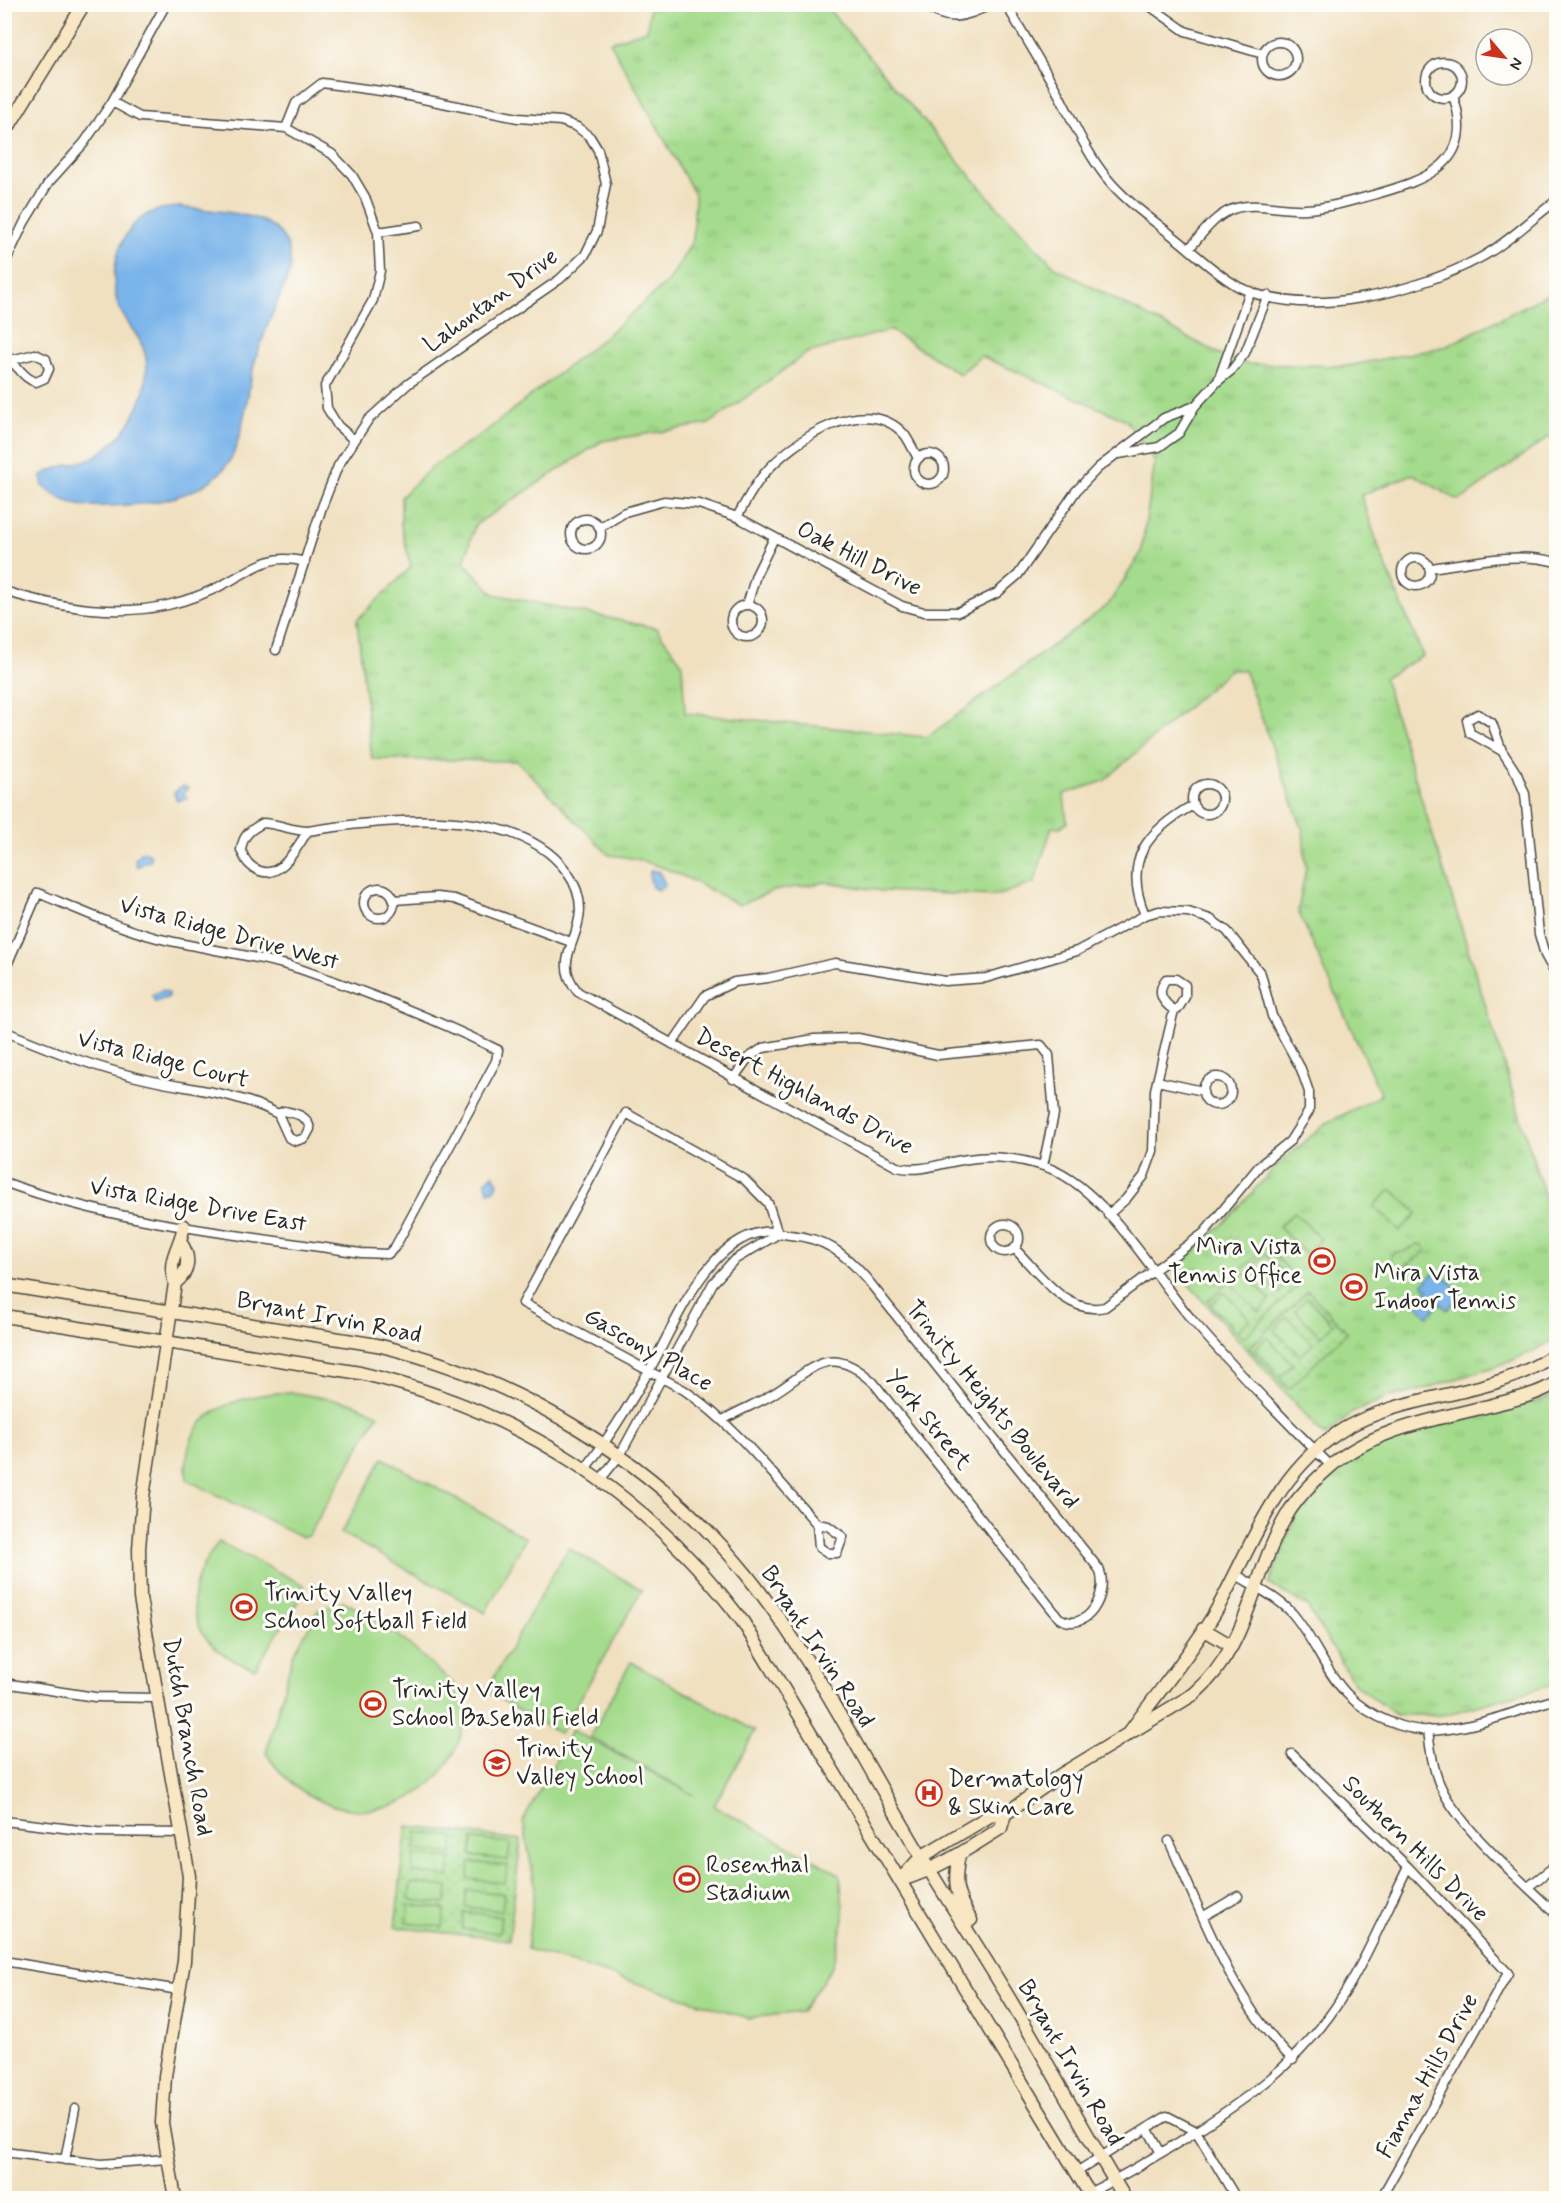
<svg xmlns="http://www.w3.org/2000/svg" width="1561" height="2203" font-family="Mynerve,sans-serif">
<defs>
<pattern id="grass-tufts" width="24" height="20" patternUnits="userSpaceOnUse" patternTransform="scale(1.5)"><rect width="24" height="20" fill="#a4db8c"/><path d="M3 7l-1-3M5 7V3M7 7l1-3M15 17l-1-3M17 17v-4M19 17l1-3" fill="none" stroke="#8dbc79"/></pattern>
<pattern id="park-dots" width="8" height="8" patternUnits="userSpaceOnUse" patternTransform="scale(1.5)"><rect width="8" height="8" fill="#a4db8c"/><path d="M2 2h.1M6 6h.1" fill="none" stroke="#8dbc79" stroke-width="1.8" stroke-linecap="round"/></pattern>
</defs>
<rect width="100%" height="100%" fill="#fdfcf7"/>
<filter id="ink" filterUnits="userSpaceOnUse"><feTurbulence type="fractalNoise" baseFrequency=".0167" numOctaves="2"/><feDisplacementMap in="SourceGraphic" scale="12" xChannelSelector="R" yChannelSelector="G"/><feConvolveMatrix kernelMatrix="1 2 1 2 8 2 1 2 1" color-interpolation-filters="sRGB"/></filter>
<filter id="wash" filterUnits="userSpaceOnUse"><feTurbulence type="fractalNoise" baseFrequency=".008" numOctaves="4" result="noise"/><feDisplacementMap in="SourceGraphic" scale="24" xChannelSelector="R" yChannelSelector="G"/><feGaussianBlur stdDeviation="1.35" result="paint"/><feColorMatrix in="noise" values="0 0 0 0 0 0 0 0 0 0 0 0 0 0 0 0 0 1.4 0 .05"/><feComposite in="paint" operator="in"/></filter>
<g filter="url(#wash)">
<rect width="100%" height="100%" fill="#f0e0c0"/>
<path fill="url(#grass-tufts)" stroke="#68835c" stroke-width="1.5" fill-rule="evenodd" d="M 650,5 L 825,5 L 994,203 L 1056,268 L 1219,354 L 1247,364 L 1348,366 L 1447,346 L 1556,290 L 1556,432 L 1462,499 L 1457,500 L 1413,474 L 1361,495 L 1381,554 L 1423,656 L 1384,678 L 1548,1207 L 1556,1208 L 1556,1340 L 1509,1362 L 1415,1392 L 1388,1397 L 1352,1413 L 1325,1437 L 1175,1269 L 1226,1221 L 1279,1163 L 1327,1123 L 1381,1095 L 1298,911 L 1306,868 L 1303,831 L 1244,670 L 1230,670 L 1104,781 L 1064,794 L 1067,823 L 1060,827 L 1052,827 L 1034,883 L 996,896 L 882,891 L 826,882 L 773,891 L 739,905 C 697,884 657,858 609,855 L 517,761 L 372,759 L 357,620 L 411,567 L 401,525 L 401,497 L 432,467 L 486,431 L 600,341 L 669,281 L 693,240 L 695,195 L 610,42 L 647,30 ZM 890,330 L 960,374 L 981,356 L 1126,420 L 1155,462 L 1141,553 L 1108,605 L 927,737 L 685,713 L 682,663 L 656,628 L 494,594 L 464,562 L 475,525 L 602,441 L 709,424 L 807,353 Z
M 1556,1392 L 1556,1684 L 1444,1715 L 1396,1715 L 1354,1683 L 1307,1606 L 1269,1584 L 1296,1515 L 1333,1471 L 1387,1439 L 1548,1398 Z"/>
<path fill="url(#park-dots)" stroke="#68835c" stroke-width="1.5" d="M 1418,1244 L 1423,1245 L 1426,1251 L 1402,1269 L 1397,1269 L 1390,1262 L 1393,1253 L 1404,1252 Z
M 1266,1246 L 1301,1283 L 1243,1338 L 1208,1301 Z
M 1308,1291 L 1347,1332 L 1289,1389 L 1249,1348 Z
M 407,1826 L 521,1840 L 509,1940 L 395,1927 Z"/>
<path fill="#a4db8c" stroke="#68835c" stroke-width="1.5" d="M 1391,1189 L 1417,1213 L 1400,1231 L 1374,1206 Z
M 1294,1212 L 1321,1239 L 1306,1254 L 1279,1227 Z
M 1265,1254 L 1291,1280 L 1278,1293 L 1252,1266 Z
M 1244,1273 L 1270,1300 L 1258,1312 L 1232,1285 Z
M 1224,1292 L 1250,1319 L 1237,1331 L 1211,1305 Z
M 1307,1298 L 1333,1324 L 1321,1337 L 1295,1310 Z
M 1287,1317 L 1313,1344 L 1300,1356 L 1274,1330 Z
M 1267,1337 L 1293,1364 L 1281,1376 L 1255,1349 Z
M 290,1392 L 353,1403 L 378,1414 L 309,1535 L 302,1537 L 187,1480 C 179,1412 235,1395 290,1392 Z
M 383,1458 L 526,1538 L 485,1613 L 341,1533 Z
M 219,1542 L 304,1585 L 305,1590 L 255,1669 C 189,1647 175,1596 219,1542 Z
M 568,1548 L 642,1590 L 560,1734 L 486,1691 Z
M 343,1601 L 387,1625 L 466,1695 C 468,1813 330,1853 266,1753 L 293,1655 L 319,1609 Z
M 631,1662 L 755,1731 L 714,1806 L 840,1874 L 844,1920 L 832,1967 L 801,2012 L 748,2018 L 527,1949 L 535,1885 L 523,1821 L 572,1730 L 694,1795 L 590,1737 Z
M 417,1832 L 454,1837 L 452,1854 L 415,1850 Z
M 473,1839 L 510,1843 L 508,1860 L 471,1856 Z
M 414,1855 L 451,1859 L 449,1877 L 412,1872 Z
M 470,1862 L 507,1866 L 505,1883 L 468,1879 Z
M 411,1883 L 448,1887 L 446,1904 L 409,1900 Z
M 467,1890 L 504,1894 L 502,1911 L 465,1907 Z
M 409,1905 L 445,1909 L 443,1927 L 407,1923 Z
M 464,1912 L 501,1916 L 499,1933 L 462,1929 Z"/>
<path fill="#79b4ea" stroke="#52708a" stroke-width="1.5" d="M 180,207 C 224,214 297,207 290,272 C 278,300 264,332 255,361 C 247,390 246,421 235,450 C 219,491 166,503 127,505 C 91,507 71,511 43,486 L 41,476 C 54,467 69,465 84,461 C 103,455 122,436 132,419 C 143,400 149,380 146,358 C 142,335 123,322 117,302 C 108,269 120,221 158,210 C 165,208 173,208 180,207 Z
M 182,786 L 188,788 L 183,794 L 187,798 L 177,801 L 174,793 Z
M 144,851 L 151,856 L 151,860 L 137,867 L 135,859 Z
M 651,870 L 659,872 L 665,884 L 664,887 L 657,890 L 652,887 L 649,874 Z
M 162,990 L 168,992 L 169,997 L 155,1002 L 152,995 Z
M 493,1174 L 498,1183 L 495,1190 L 489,1192 L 485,1182 Z
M 1437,1270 L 1462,1294 L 1447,1310 L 1440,1303 L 1428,1316 L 1415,1303 L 1428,1289 L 1423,1284 Z"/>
</g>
<g filter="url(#ink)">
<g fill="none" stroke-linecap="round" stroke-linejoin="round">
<g stroke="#494641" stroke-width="11">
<path id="street" d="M 923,4 C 950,25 965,16 993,4
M 1006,4 C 1023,34 1042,64 1059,95 C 1074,123 1086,152 1106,177 C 1126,202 1153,220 1178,240 C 1198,256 1217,275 1239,287 C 1308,321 1416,292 1480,258 C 1508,243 1531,219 1556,201
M 1147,4 L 1185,31 L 1263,54
M1262 59a17 17 0 1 1 34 0a17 17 0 1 1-34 0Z
M1426 80a18 18 0 1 1 36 0a18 18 0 1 1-36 0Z
M 112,102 L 140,117 L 286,128 L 332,154 L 352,175 L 365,197 L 378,232 L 380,271 L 373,300 L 325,386 L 327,408 L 338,426 L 354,440
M 378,232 L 419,226
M 1189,249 C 1202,234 1214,216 1233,209 C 1257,201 1281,211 1306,209 C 1329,208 1351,201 1373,195 C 1426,180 1477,163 1453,96
M 4,265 L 24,223 L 49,182 L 84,143 L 112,102 L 166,4
M 4,358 C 18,362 21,378 36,382 L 45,378 L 49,369 L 46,359 L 35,354 L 11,360
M 1218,381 L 1250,291
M914 469a15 15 0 1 1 30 0a15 15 0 1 1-30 0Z
M 1119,454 L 1159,447 L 1179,433 L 1195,406 L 1217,382 L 1232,370 L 1245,353 L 1268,295
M 737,517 C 745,503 753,487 764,474 C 792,441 865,391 904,434 C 909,440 913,450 918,458
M571 534a15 15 0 1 1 30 0a15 15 0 1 1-30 0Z
M 599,528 L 625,512 L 664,501 L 699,504 L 737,517 L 902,606 L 924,612 L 958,612 L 997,593 L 1018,575 L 1076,491 L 1098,468 L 1164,418 L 1195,406
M1402 572a14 14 0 1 1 28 0a14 14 0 1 1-28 0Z
M 1430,568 C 1470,563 1517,551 1556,562
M 4,591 C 56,607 115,617 168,605 C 189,600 210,592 228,582 C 258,566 270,553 305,562
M731 621a16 16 0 1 1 32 0a16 16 0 1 1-32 0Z
M 747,605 L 756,575 L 774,538
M 276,650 L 322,507 L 338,466 L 368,420 L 408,384 L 560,279 L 585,255 L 597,231 L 606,184 L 598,150 L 590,137 L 577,127 L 561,121 L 518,118 L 388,92 L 322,83 L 296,103 L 286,128
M 1478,714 L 1492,723 L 1502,751 L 1470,733 L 1467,720 Z
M 1502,751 L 1517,774 L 1525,794 L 1539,934 L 1545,955 L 1556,975
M1192 799a15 15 0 1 1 30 0a15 15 0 1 1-30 0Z
M 263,823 C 280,824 292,831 308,831 C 297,846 282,879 260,871 C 249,867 245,860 241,850 C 243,835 250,830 263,823 Z
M 308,831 C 381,819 518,803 567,872 C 575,883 580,897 580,910 C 579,943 552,961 578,992 L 897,1167 C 923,1173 943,1162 968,1159 C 993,1155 1016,1158 1040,1165 C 1102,1182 1152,1274 1193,1321 C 1237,1371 1284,1420 1331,1466
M364 903a15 15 0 1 1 30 0a15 15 0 1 1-30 0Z
M 394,900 L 437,897 L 454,899 L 571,942
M 1145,915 C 1122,860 1147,831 1193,805
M 4,972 L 38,893 C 77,909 116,927 157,938 C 205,950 253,954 300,969 C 367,992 435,1019 498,1050 L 496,1061 L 395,1247 L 388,1254 L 361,1253 C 241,1235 118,1224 4,1182
M 1166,979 L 1176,979 L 1185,985 L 1185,997 L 1178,1009 L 1174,1010 C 1162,1002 1156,992 1166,979 Z
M 4,1031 C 52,1051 99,1069 149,1080 C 194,1090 237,1092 278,1114
M 672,1044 L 705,996 L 734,982 L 768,978 L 835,963 L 945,981 L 986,978 L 1077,951 L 1145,915 L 1159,911 L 1188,912 L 1210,919 L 1227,931 L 1261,974 L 1272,1016 L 1301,1069 L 1309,1092 L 1309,1111 L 1290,1141 L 1260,1165 L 1204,1233 L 1105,1307 C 1067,1316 1039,1273 1015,1249
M1203 1091a14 14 0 1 1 28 0a14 14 0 1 1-28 0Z
M 733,1079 L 748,1058 L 763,1048 L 814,1039 L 858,1038 L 938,1055 L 1041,1045 L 1049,1055 L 1054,1114 L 1043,1166
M 1157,1081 L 1203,1091
M 284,1111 C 297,1114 307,1115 310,1129 L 305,1138 L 296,1141 L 289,1138 L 278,1114 Z
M 1108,1215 L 1126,1199 L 1144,1176 L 1153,1151 L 1155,1090 L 1174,1010
M991 1238a14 14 0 1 1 28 0a14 14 0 1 1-28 0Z
M 778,1234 L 768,1203 L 744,1179 L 626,1113 L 523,1303 L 684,1390 C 736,1426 775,1477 817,1524
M 585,1469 C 609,1438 630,1404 650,1369 C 675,1325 706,1241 763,1232 C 770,1230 782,1234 790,1235 C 825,1238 844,1253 866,1278 L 1099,1569 C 1110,1593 1087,1635 1059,1618 L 873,1382 C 829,1341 812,1370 773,1394 C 757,1404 739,1410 723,1420
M 600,1480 L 620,1455 L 713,1283 L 734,1260 L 778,1234
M 817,1524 L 828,1526 L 843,1537 L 837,1553 L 828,1553 L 819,1547 Z
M 1235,1574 C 1254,1586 1277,1597 1292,1613 C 1313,1637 1324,1670 1346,1693 C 1369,1717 1408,1734 1441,1730 C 1480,1726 1519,1710 1556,1699
M 4,1683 L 95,1697 L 157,1698
M 1428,1730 C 1430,1747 1432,1764 1438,1780 C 1454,1824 1522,1881 1556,1914
M 1292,1754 L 1408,1867 L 1508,1973 L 1381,2198
M 4,1821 L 97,1832 L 182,1833
M 1169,1841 C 1204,1917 1232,2001 1293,2060
M 1528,1887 L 1556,1865
M 1204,1916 L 1238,1896
M 4,1961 L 179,1990
M 1147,2128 L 1161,2153
M 1196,2131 L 1236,2198
M 4,2152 L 101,2164 L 167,2159
M 65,2160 L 75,2109
M 1075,2173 L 1167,2116 L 1196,2131
M 1088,2193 C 1119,2179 1147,2161 1176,2144 C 1243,2102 1302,2063 1344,1994 C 1369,1954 1387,1909 1408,1867"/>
</g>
<g stroke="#494641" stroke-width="15">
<path id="secondary" d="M 4,134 L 84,4
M 175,1283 C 189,1272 191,1258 181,1243
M 4,1285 L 377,1345 C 519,1379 653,1460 746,1574 C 809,1652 854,1743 905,1829 C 944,1897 989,1962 1028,2030 C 1061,2086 1091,2144 1125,2198
M 4,1316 L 360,1373 C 519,1410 644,1491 743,1622 L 1092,2198
M 1203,1629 L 1232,1646
M 1131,1730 C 1158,1692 1193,1651 1216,1611 C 1253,1545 1275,1471 1344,1429 C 1410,1390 1495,1399 1556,1353
M 959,1855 C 953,1884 956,1896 971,1920
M 900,1880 L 921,1857 L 993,1814 L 1005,1814 L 1062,1774 L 1194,1694 C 1252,1644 1252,1570 1290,1510 C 1300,1495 1317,1478 1331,1466 C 1376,1427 1440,1419 1496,1404 C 1517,1399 1538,1394 1556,1383
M 901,1880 C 938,1869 968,1849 1001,1828 L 1005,1814
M 175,2198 L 162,2123 L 165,2076 L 184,1961 L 189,1876 L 140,1598 L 139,1549 L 143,1497 L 175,1283 C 166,1260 180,1248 184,1226"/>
</g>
<use href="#street" stroke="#fff" stroke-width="8"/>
<use href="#secondary" stroke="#f9e7c3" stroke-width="12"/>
</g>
</g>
<defs>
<g id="stadium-ring" transform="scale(1.35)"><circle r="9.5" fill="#fdfcf7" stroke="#c8321e" stroke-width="1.5"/><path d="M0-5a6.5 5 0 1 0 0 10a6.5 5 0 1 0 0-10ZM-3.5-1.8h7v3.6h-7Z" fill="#c8321e"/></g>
<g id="school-ring" transform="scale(1.35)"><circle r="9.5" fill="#fdfcf7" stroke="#c8321e" stroke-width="1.5"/><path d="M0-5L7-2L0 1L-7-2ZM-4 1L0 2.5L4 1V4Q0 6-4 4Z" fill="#c8321e"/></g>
<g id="hospital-ring" transform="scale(1.35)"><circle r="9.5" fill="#fdfcf7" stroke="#c8321e" stroke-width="1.5"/><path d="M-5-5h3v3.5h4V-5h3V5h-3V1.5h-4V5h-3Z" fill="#c8321e"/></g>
</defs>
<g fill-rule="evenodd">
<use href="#stadium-ring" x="1322" y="1261"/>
<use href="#stadium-ring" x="1354" y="1287"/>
<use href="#stadium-ring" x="244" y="1607"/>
<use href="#stadium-ring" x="373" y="1704"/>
<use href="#school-ring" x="497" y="1763"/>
<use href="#hospital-ring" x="929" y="1793"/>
<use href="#stadium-ring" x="687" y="1879"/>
</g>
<g text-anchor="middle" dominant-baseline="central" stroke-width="6" stroke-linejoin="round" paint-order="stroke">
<g font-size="24" fill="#2b2b2b" stroke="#fdfcf7">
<text transform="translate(491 301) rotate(-36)">Lahontan Drive</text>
<text transform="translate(859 559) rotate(27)">Oak Hill Drive</text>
<text transform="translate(229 934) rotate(15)">Vista Ridge Drive West</text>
<text transform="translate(163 1060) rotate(14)">Vista Ridge Court</text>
<text transform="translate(804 1092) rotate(28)">Desert Highlands Drive</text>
<text transform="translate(198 1206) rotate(10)">Vista Ridge Drive East</text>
<text transform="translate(329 1318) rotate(11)">Bryant Irvin Road</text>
<text transform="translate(648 1350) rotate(30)">Gascony Place</text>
<text transform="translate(992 1405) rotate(51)">Trinity Heights Boulevard</text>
<text transform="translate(928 1420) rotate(51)">York Street</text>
<text transform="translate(817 1647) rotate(57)">Bryant Irvin Road</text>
<text transform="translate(187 1737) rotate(80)">Dutch Branch Road</text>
<text transform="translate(1415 1849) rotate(45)">Southern Hills Drive</text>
<text transform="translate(1070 2063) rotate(60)">Bryant Irvin Road</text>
<text transform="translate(1428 2076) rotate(-61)">Fianna Hills Drive</text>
</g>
<g font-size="24" fill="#2b2b2b" stroke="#fdfcf7" text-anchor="start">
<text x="1302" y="1247" text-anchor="end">Mira Vista<tspan x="1302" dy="28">Tennis Office</tspan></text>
<text x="1374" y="1273">Mira Vista<tspan x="1374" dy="28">Indoor Tennis</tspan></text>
<text x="264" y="1593">Trinity Valley<tspan x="264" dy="28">School Softball Field</tspan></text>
<text x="392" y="1690">Trinity Valley<tspan x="392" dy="28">School Baseball Field</tspan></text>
<text x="516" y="1749">Trinity<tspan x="516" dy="28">Valley School</tspan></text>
<text x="948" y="1779">Dermatology<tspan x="948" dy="28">&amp; Skin Care</tspan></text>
<text x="706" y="1865">Rosenthal<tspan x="706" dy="28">Stadium</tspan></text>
</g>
</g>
<rect width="1561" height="2203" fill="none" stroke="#fdfcf7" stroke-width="24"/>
<g transform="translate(1504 57) rotate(119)"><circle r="28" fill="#fdfcf7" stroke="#a9a8a5" stroke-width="1.5"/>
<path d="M0-4.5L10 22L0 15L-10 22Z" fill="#c8321e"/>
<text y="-9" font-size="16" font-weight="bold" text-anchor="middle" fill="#2b2b2b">N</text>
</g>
</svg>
